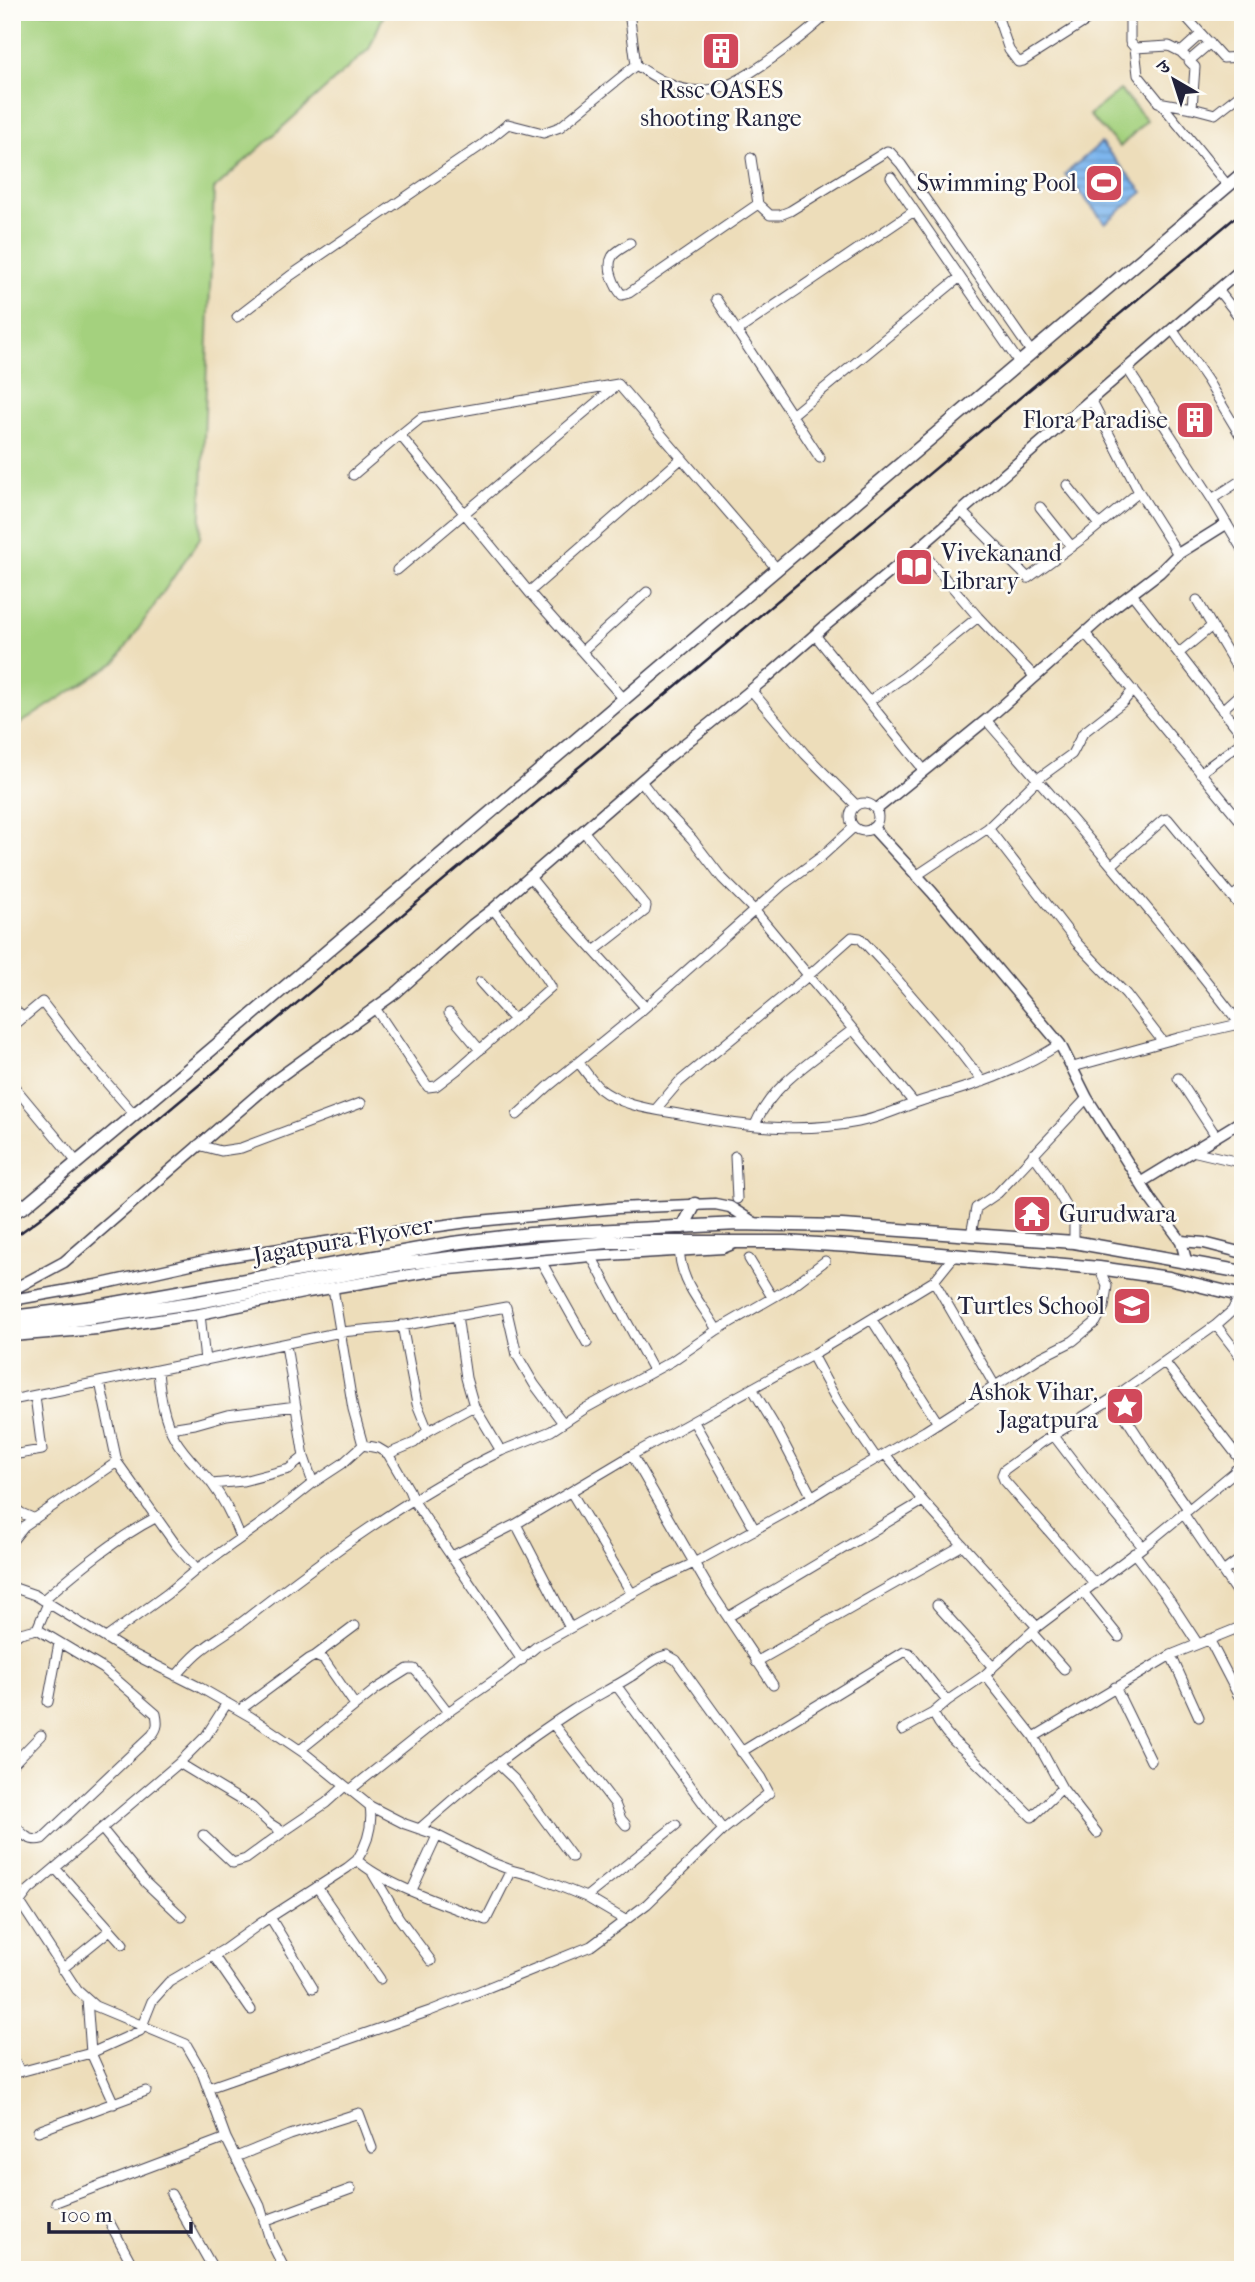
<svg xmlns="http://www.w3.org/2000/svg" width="1255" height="2282" font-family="'IM FELL French Canon','Noto Serif Devanagari',serif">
<defs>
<pattern id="water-rules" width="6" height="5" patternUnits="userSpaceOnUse" patternTransform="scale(1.75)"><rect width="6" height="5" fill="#7db6ee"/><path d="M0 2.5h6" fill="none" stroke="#6694c2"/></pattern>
</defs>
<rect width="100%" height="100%" fill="#fdfcf7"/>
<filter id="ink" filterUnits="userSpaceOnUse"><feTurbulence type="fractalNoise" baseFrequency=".0143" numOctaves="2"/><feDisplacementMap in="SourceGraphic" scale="14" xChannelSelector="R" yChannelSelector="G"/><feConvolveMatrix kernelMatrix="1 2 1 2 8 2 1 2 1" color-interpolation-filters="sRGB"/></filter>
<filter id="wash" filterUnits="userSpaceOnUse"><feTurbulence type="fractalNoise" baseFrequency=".00686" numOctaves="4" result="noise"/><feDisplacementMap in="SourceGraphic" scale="28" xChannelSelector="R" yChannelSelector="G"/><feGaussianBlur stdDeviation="1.57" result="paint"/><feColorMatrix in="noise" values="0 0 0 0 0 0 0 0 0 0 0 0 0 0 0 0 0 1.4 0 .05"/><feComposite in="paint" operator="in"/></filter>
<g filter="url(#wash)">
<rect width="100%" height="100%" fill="#edddba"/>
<path fill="#a4d17e" stroke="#637a5c" stroke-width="2" d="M 12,12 L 385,12 L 369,49 L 214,189 L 200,538 L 116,662 L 12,729 Z
M 1120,90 L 1147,120 L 1120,147 L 1089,115 Z"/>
<path fill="url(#water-rules)" stroke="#506c94" stroke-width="2" d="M 1101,143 L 1143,192 L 1105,223 L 1065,174 Z"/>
</g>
<g filter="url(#ink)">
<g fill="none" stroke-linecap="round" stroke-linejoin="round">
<g stroke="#403e4e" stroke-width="11">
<path id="minor" d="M 629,12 L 636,65
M 996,12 L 1009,50 L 1018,62 L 1023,61 L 1100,12
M 1130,12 L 1130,42 L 1135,48 L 1138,75 L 1228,186
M 1187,12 L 1187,18 L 1223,58 L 1243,57
M 1210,43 L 1189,61 L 1195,67 L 1192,108 L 1215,114 L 1243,92
M 1135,48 L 1169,46 L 1181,52
M 1185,56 L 1181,52 L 1201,34
M 1158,102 L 1192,108
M 751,158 L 758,204 L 770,215 L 780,215 L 790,211 L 887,151 L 890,152 L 901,164 L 1032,353
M 891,177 L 1020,364
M 630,243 C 625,247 615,251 612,257 C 606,267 615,287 622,295 L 629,293 L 758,204
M 1218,290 L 1243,322
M 716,299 L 820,458
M 237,317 L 290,276 L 482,145 L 508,124 L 543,133 L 560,127 L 636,65 C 653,76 669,87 690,90 C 697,91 709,90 717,89 C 745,82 808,33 829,12
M 1172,329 L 1207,380 L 1243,440
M 737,331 L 914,211
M 1127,368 L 1212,499 L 1243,551
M 1091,399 L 1139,492 L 1178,554
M 792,415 L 960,277
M 400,435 L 421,418 L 618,384 L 777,569
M 353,475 L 400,435 L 529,592 L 624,699
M 1067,485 L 1099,525
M 1212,499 L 1243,479
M 1040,507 L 1072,547
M 961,511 L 1028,578 L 1087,535 L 1139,492
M 919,548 L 978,617 L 1035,677
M 397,570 L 617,385
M 529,592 L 682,458
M 1132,594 L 1243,736
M 1197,600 L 1212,626
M 1085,633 L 1243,824
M 815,635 L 924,770
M 582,651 L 647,592
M 1179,653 L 1212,626 L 1243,678
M 751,690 L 805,754 L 856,805
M 869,701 L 904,677 L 978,617
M 1222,710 L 1243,691
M 986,720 C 1073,820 1159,919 1240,1024
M 1200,773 L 1243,741
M 641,781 L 658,803 L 692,839 L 722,878 L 755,911 L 914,1103
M850 817a14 14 0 1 1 28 0a14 14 0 1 1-28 0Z
M 988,828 L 1077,943 L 1126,994 L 1163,1042
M 584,832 L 646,906 L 645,911 L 594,951
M 1112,865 L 1163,820 L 1168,819 L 1243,910
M 916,876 L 988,828 L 1039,778 L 1072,754 L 1083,733 L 1124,701 L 1133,690
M 530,877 L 556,909 L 645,1007
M 1232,897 L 1243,888
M 480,982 L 514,1020
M 12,1007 L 23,1018
M 375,1008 L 428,1087 L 436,1086 L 457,1070 L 551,987 L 534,960 L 493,909
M 449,1013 L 480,1050
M 12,1027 L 42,1002 L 86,1059 L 134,1114
M 579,1063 C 585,1071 592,1081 599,1088 C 623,1108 660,1110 690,1116 C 745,1127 802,1133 858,1122 C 881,1118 902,1107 924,1100 C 973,1086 1017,1072 1060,1044
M 1073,1067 L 1178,1038 L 1243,1023
M 1178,1078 L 1216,1136
M 12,1084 L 76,1161
M 656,1109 L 679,1082 L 808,976 L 852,937 L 860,938 L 883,963 L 959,1051 L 983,1082
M 517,1115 L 550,1085 L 640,1012 L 784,884 L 821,857 L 854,827
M 755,1125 C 772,1083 818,1057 852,1030
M 198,1145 L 221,1151 L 241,1148 L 361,1103
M 1192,1151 L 1243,1163
M 1033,1154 L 1046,1172 L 1074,1220 L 1074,1242
M 735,1156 L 737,1199
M 12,1194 L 25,1206
M 971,1235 L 976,1208 L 998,1193 L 1087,1098
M 679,1244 C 679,1282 699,1299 717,1330
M 591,1256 L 653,1370
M 749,1259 L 772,1297
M 541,1261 L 587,1343
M 934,1281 L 955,1255
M 333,1288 L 353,1409 L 363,1445
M 1240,1295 L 1232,1311 L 1216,1325 L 1243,1360
M 200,1314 L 205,1361
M 457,1315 L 466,1378 L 474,1406
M 872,1320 L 938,1423
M 402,1325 L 417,1404 L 428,1431
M 286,1345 L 304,1457 L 313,1483
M 812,1355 L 837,1401 L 877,1459
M 1165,1363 L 1243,1463
M 158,1371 C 160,1394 163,1418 175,1439 C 185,1456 200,1469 212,1484 C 224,1500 233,1518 240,1537
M 752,1388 L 776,1428 L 812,1497
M 1113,1398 L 1154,1461 L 1188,1509
M 12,1400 L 341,1332 L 395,1327 L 506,1307 L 517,1355 L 534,1384 L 563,1423
M 694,1422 L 755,1530
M 170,1428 L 195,1424 L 227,1415 L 296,1406
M 1054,1436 L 1093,1487 L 1143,1547
M 388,1454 L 409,1490 L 413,1500 L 522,1660
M 885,1454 L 923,1501 L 1037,1627 L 1143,1547 L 1243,1465
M 12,1455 L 42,1450 L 35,1396
M 632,1455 L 711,1592 L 773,1685
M 117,1462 L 176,1545 L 197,1569
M 1235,1470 L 1243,1481
M 212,1484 L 243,1481 L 289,1469 L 304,1457
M 571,1492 L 632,1594
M 12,1505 L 21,1513 L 35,1519
M 1183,1513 L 1243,1602
M 516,1524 L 570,1628
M 12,1541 L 24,1526 L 117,1462 L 100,1382
M 1134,1553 L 1168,1598 L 1198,1644
M 452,1556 L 516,1524 L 632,1455 L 812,1355 L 934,1281 L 995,1386
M 1223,1572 L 1243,1557
M 1095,1584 L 1004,1480 L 1002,1475 L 1004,1470 L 1041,1443 L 1113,1398 L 1216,1325
M 12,1587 L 35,1595 L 125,1650 L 199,1687 L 251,1717 L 307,1755 L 370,1806 L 405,1824 L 434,1834 L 490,1862 L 511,1870
M 1083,1592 L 1119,1637
M 43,1600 C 78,1570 116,1538 157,1517
M 937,1605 L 993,1667 L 985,1675 L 1034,1737 L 1171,1655 L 1243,1626
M 728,1617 L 923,1501
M 37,1629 L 48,1603
M 1032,1633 L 1064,1669
M 106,1638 L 167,1594 L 197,1569 L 269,1518 L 313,1483 L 342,1464 L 363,1445 L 378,1448 L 388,1454 L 414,1443 L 428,1431 L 474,1406 L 501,1451 L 551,1431 L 586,1408 L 672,1361 L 717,1330 L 791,1287 L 825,1261
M 12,1639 L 20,1633 L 37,1629 L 104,1669 L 156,1714 C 158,1723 158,1728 152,1735 L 42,1839 C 28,1843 21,1832 12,1822
M 1209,1639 L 1238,1695
M 1171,1655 L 1199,1717
M 315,1656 L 355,1626
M 756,1662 L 963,1545
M 993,1667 L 1037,1627
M 176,1676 C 183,1668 190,1660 198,1653 C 213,1640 231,1631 246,1619 C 326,1556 409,1496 501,1451
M 616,1685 L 723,1830
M 1115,1687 L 1151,1761
M 48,1702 L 59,1643
M 240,1710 L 309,1659 L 315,1656 L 324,1660 L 355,1705
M 933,1713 C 941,1729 951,1740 965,1751 L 1032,1817 L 1062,1788
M 553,1724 L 615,1804 L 621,1819 L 626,1825
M 902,1730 L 933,1713 L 947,1701
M 1034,1737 L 1062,1788 L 1097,1833
M 300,1750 L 376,1689 L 408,1669 L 414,1669 L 418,1673 L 448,1712
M 741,1752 L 904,1652 L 909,1653 L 947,1701 L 985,1675
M 179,1763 L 252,1807 L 269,1823 L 283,1832 L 326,1803 L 345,1786
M 498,1764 L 515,1780 L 572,1857
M 12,1765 L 41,1735
M 350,1790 L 448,1712 L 506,1672 L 536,1647 L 653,1582 L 694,1563 L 792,1509 L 829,1486 L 925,1431 L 1039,1358 L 1073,1341 L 1096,1322 L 1104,1307 L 1107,1286 L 1099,1268
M 102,1829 L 146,1883 L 182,1917
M 203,1835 L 233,1863 L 246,1859 L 283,1832
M 357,1860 C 368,1843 373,1826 370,1806
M 55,1868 L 123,1944
M 373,1874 L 399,1918 L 431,1961
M 317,1887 L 380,1979
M 12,1890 L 77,1990 L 95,2006 L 186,2044 L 201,2070 L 226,2138 L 260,2206 L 270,2240 L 285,2270
M 412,1890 L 437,1836
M 586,1897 L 625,1920
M 19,1903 L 29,1890 L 179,1763 L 206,1736 L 227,1703
M 270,1917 L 313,1988
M 213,1955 L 251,2010
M 62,1969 L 110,1930
M 87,1999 L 91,2053 L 114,2104
M 12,2054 L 20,2072
M 12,2074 L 91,2053 L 140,2031 L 152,2001 L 169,1982 L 225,1949 L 261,1923 L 347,1868 L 357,1860 C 384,1885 450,1906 486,1920 L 511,1870 L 534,1876 L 586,1897 L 676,1825
M 208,2088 L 430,2011 L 591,1946 L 647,1904 L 723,1830 L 769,1793 L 761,1778 L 676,1660 L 667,1655 C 653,1658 642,1670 630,1677 C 611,1689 592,1698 573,1710 C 519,1745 467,1786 419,1829
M 38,2131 L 146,2091
M 236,2157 L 290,2135 L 359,2113 L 372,2148
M 171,2194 L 214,2270
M 56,2202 L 226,2138
M 264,2221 L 351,2189
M 111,2225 L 135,2270"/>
</g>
<g stroke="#403e4e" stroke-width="13">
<path id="tertiary" d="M 877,809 L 991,716 L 1114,607 L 1160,572 L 1178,554 L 1226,524
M 873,828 L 932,892 L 1060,1044 L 1087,1098 L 1151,1200 L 1181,1241 L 1186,1260
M 1140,1183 L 1243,1120
M 1181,1241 L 1204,1243 L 1243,1253
M 12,1290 L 64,1262 L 271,1083 L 397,992 L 472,925 L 493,909 L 666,759 L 766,678 L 825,626 L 919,548 L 1243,268
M 12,1300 L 97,1285 L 213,1259 L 352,1238 L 468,1222 L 618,1208 L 715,1204 L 730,1207 L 756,1224
M 12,1336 L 97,1329 L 200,1314 L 308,1292 L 439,1270 L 591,1256 L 723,1248 L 735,1243"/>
</g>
<g stroke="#403e4e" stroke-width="15">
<path id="secondary" d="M 12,1213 L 25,1206 L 192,1066 L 1243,173
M 683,1227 L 695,1204
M 12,1317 L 93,1307 L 453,1243 L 530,1234 L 739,1224 L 842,1226 L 1074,1242 L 1243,1272
M 12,1329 L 198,1302 L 401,1264 L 506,1251 L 609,1242 L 785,1242 L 850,1246 L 1099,1268 L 1169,1278 L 1243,1296"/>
</g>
<use href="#minor" stroke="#fff" stroke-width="9"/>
<use href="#tertiary" stroke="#fff" stroke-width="10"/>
<use href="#secondary" stroke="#fff" stroke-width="12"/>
<path stroke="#22223b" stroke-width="2.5" d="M 12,1239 L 39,1219 L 1243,211"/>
</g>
</g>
<defs>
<g id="building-square" transform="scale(2.0125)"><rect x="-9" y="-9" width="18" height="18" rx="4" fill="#d1495b" stroke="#fdfcf7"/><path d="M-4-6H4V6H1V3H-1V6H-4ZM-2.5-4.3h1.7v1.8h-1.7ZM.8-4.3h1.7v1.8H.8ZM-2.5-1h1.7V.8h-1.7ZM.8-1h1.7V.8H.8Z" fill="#fff"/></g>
<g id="stadium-square" transform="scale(2.0125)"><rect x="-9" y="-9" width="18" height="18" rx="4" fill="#d1495b" stroke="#fdfcf7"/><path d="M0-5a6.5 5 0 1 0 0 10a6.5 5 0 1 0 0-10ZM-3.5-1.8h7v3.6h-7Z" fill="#fff"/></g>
<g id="library-square" transform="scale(2.0125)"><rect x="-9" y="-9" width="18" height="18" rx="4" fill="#d1495b" stroke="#fdfcf7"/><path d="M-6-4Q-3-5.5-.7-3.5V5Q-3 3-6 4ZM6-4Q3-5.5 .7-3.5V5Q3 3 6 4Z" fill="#fff"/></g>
<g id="temple-square" transform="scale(2.0125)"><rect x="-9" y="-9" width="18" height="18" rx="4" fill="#d1495b" stroke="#fdfcf7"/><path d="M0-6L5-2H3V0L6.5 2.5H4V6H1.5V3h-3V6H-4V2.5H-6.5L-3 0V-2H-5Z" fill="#fff"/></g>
<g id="school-square" transform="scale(2.0125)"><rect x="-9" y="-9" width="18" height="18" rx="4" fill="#d1495b" stroke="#fdfcf7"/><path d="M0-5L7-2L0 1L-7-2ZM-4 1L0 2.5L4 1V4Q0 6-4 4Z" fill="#fff"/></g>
<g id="sight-square" transform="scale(2.0125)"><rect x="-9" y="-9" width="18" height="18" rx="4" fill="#d1495b" stroke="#fdfcf7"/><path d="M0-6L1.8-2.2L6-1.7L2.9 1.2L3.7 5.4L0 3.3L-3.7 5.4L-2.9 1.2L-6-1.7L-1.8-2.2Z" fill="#fff"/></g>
</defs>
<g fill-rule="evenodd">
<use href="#building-square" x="721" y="51"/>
<use href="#stadium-square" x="1104" y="183"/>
<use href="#building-square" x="1195" y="420"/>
<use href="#library-square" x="914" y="567"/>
<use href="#temple-square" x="1032" y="1214"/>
<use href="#school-square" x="1132" y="1306"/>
<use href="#sight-square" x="1125" y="1406"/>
</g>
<g text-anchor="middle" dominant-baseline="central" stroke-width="5" stroke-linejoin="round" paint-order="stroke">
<g font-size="24" fill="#22223b" stroke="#fdfcf7" text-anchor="end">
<text x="721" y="90" text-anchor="middle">Rssc OASES<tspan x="721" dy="28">shooting Range</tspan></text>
<text x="1077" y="183">Swimming Pool</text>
<text x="1168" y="420">Flora Paradise</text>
<text x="941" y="553" text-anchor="start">Vivekanand<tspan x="941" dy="28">Library</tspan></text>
<text x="1059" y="1214" text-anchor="start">Gurudwara</text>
<text x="1105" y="1306">Turtles School</text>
<text x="1098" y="1392">Ashok Vihar,<tspan x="1098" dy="28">Jagatpura</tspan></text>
</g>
<g font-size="24" fill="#22223b" stroke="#fdfcf7">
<text transform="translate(343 1240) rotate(-10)">Jagatpura Flyover</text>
</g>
</g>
<rect width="1255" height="2282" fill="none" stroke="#fdfcf7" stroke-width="42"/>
<g transform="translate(1174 80) rotate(321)" stroke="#fdfcf7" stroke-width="5" paint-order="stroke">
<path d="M0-5L12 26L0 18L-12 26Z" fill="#22223b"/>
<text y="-10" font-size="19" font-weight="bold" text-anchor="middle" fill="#22223b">उ</text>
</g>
<path d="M49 2222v10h142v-10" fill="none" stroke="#22223b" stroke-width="3.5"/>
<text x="60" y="2222" font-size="21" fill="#22223b" stroke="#fdfcf7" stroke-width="5" paint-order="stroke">100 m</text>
</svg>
